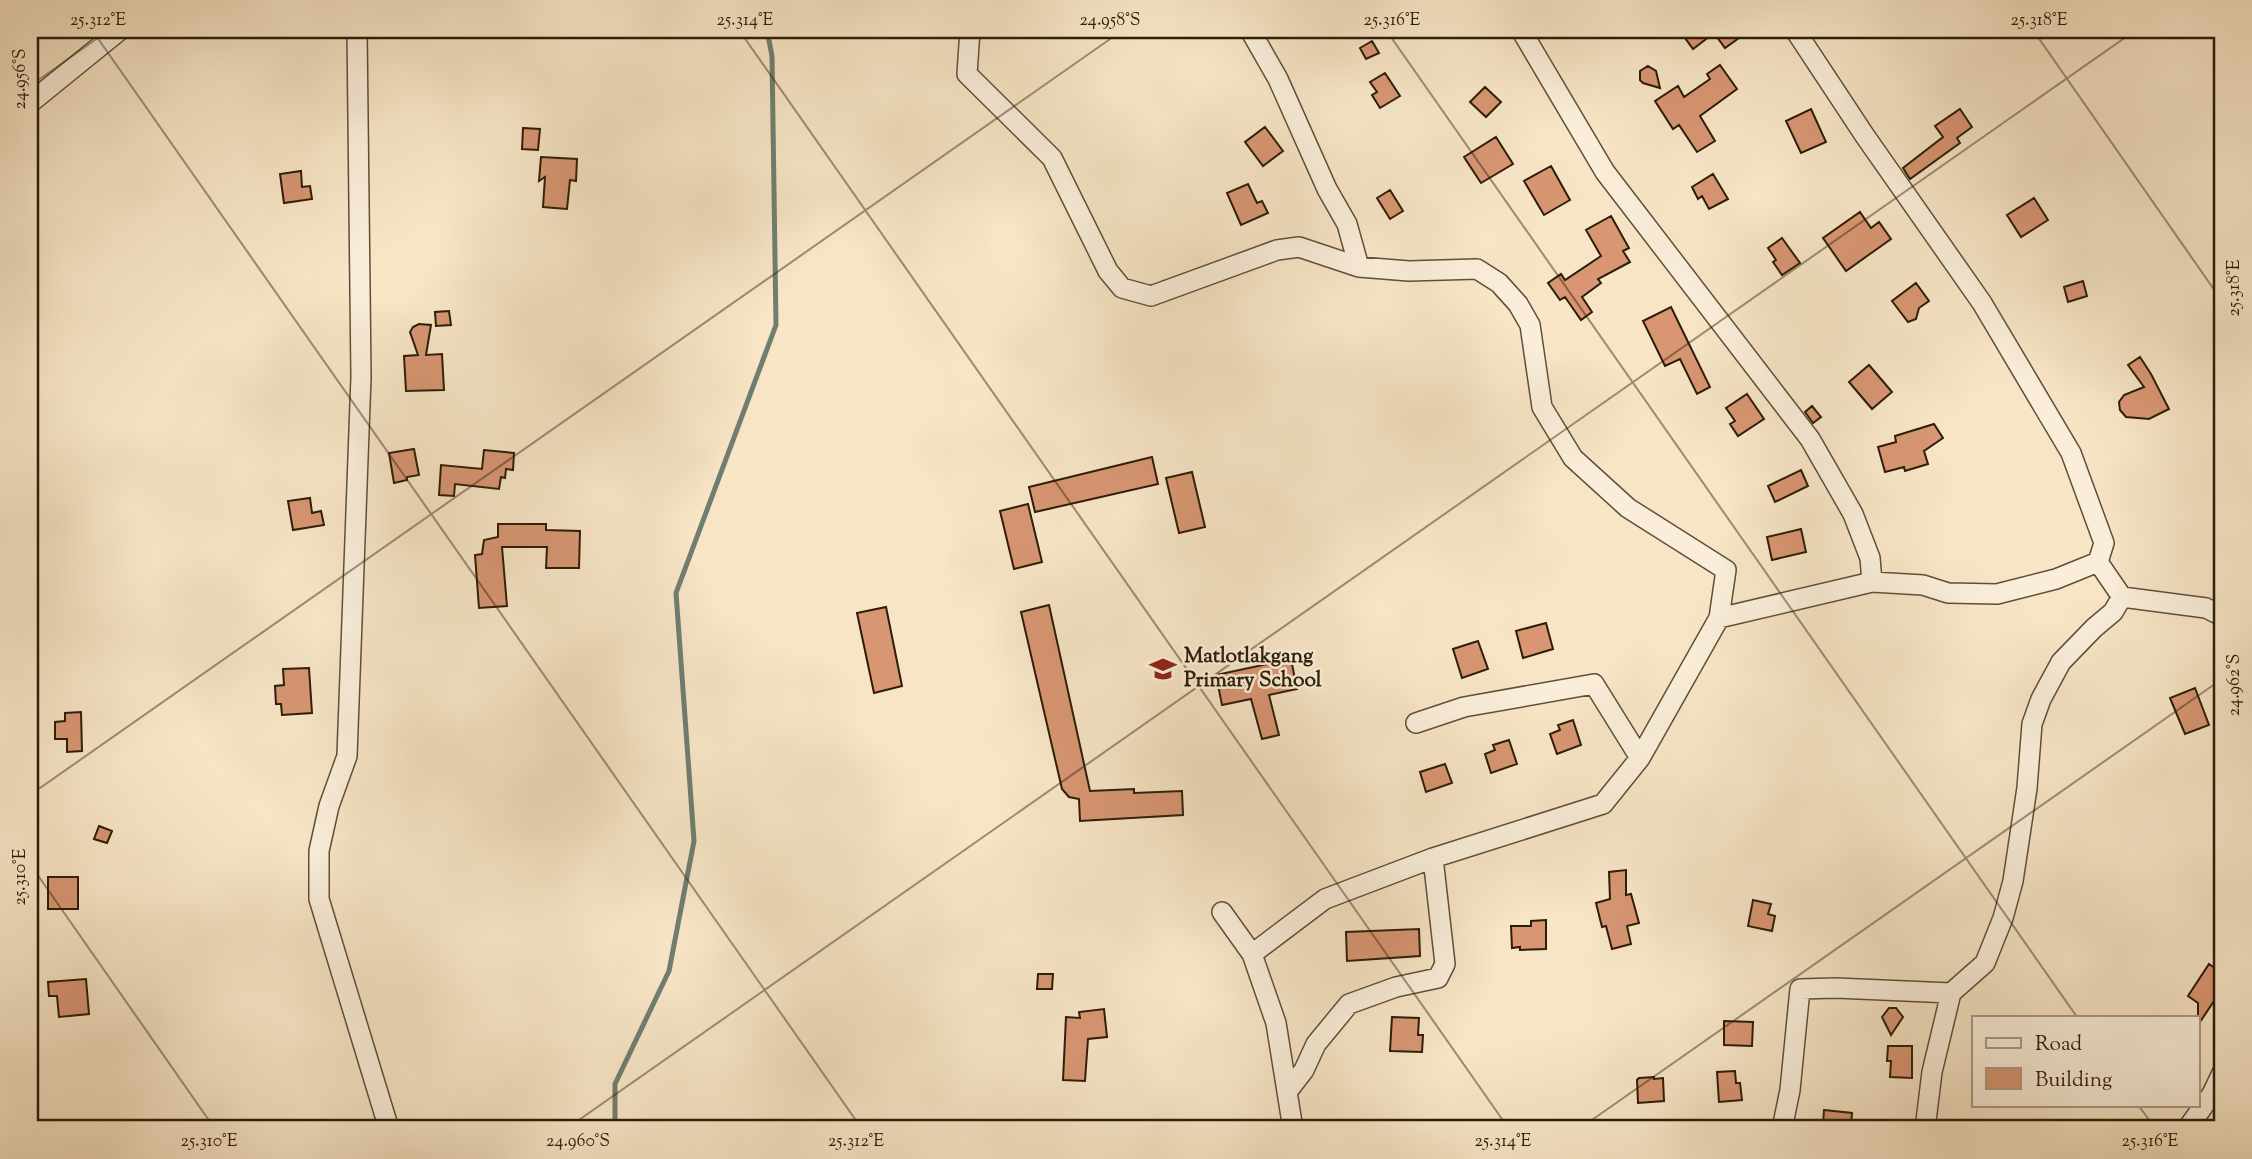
<svg xmlns="http://www.w3.org/2000/svg" width="2252" height="1159" font-family="'Sorts Mill Goudy',serif">
<rect width="100%" height="100%" fill="#f7e5c6"/>
<filter id="stains"><feTurbulence type="fractalNoise" baseFrequency=".00286" numOctaves="4"/><feColorMatrix values="0 0 0 0 .2 0 0 0 0 .09 0 0 0 0 .02 0 0 0 .5 -.17"/></filter>
<radialGradient id="worn" r=".72"><stop offset=".6" stop-color="#630" stop-opacity="0"/><stop offset="1" stop-color="#630" stop-opacity=".3"/></radialGradient>
<g fill="none" stroke-linecap="round" stroke-linejoin="round">
<path stroke="#707e70" stroke-width="5" d="M 615,1129 L 615,1084 L 669,971 L 694,841 L 676,593 L 776,325 L 772,56 L 767,30"/>
</g>
<path fill="#d89673" stroke="#2c1d08" stroke-width="2" d="M 1696,30 L 1750,30 L 1725,48 L 1714,33 L 1693,49 L 1685,38 Z
M 1372,41 L 1379,53 L 1366,59 L 1360,48 Z
M 1720,65 L 1737,89 L 1700,116 L 1715,141 L 1697,152 L 1679,125 L 1673,129 L 1655,101 L 1678,86 L 1684,97 L 1710,79 L 1707,74 Z
M 1648,66 L 1656,71 L 1660,88 L 1643,83 L 1640,80 L 1640,71 Z
M 1385,73 L 1400,96 L 1380,108 L 1372,95 L 1377,92 L 1370,82 Z
M 1485,87 L 1501,102 L 1486,117 L 1470,102 Z
M 1811,109 L 1826,142 L 1801,153 L 1786,121 Z
M 1960,109 L 1972,127 L 1957,138 L 1960,143 L 1910,179 L 1903,168 L 1943,137 L 1935,126 Z
M 1265,127 L 1283,151 L 1263,166 L 1245,142 Z
M 523,128 L 540,129 L 538,150 L 522,149 Z
M 1496,137 L 1513,164 L 1481,183 L 1464,157 Z
M 541,157 L 577,159 L 576,181 L 570,180 L 567,209 L 543,207 L 545,177 L 539,181 Z
M 1551,166 L 1570,200 L 1544,215 L 1524,181 Z
M 301,171 L 302,187 L 310,186 L 312,199 L 284,203 L 280,174 Z
M 1713,174 L 1728,199 L 1709,209 L 1702,196 L 1698,199 L 1692,187 Z
M 1248,184 L 1257,203 L 1262,201 L 1268,213 L 1241,225 L 1227,193 Z
M 1390,190 L 1403,211 L 1390,219 L 1377,198 Z
M 2034,198 L 2048,220 L 2021,237 L 2007,215 Z
M 1860,212 L 1871,228 L 1879,222 L 1891,239 L 1846,271 L 1823,238 Z
M 1611,216 L 1629,248 L 1623,251 L 1630,262 L 1598,279 L 1601,283 L 1582,297 L 1592,312 L 1581,320 L 1565,297 L 1560,300 L 1548,283 L 1561,274 L 1565,280 L 1601,256 L 1586,230 Z
M 1782,238 L 1800,263 L 1782,275 L 1773,262 L 1776,260 L 1768,248 Z
M 2083,281 L 2087,296 L 2068,302 L 2064,287 Z
M 1916,283 L 1929,301 L 1919,308 L 1916,319 L 1908,322 L 1892,301 Z
M 1671,307 L 1710,387 L 1697,394 L 1680,359 L 1665,366 L 1643,321 Z
M 449,311 L 451,325 L 436,326 L 435,312 Z
M 419,324 L 431,325 L 426,355 L 442,354 L 444,390 L 406,391 L 404,356 L 418,355 L 410,332 L 413,327 Z
M 2140,357 L 2151,374 L 2169,409 L 2149,419 L 2126,417 L 2120,410 L 2119,402 L 2124,395 L 2144,387 L 2128,365 Z
M 1869,365 L 1892,392 L 1872,409 L 1849,382 Z
M 1747,394 L 1764,419 L 1738,436 L 1730,424 L 1735,421 L 1726,408 Z
M 1812,406 L 1821,417 L 1813,423 L 1805,412 Z
M 1934,424 L 1943,438 L 1924,451 L 1928,464 L 1905,471 L 1904,467 L 1885,472 L 1878,447 L 1896,442 L 1895,436 Z
M 414,449 L 419,475 L 407,477 L 407,480 L 394,483 L 389,453 Z
M 484,450 L 514,453 L 513,470 L 506,469 L 505,478 L 501,477 L 499,489 L 455,484 L 454,496 L 439,495 L 441,465 L 482,469 Z
M 1152,457 L 1158,484 L 1035,512 L 1029,487 Z
M 1801,470 L 1808,486 L 1775,502 L 1768,486 Z
M 1192,472 L 1205,527 L 1179,533 L 1166,478 Z
M 310,498 L 312,513 L 321,511 L 324,525 L 293,530 L 288,501 Z
M 1028,504 L 1042,562 L 1014,569 L 1000,511 Z
M 498,524 L 546,524 L 546,530 L 580,531 L 579,568 L 546,568 L 547,547 L 502,547 L 507,606 L 479,608 L 475,555 L 482,554 L 484,540 L 498,537 Z
M 1801,529 L 1806,552 L 1772,560 L 1767,537 Z
M 1049,605 L 1090,791 L 1134,789 L 1134,793 L 1182,791 L 1183,815 L 1080,821 L 1079,799 L 1069,797 L 1062,789 L 1021,612 Z
M 886,607 L 902,686 L 874,693 L 857,613 Z
M 1546,623 L 1553,649 L 1523,658 L 1516,631 Z
M 1478,641 L 1488,669 L 1462,678 L 1453,649 Z
M 1291,659 L 1297,689 L 1269,695 L 1279,735 L 1262,739 L 1251,699 L 1222,705 L 1216,675 Z
M 309,668 L 312,713 L 282,715 L 281,704 L 276,704 L 275,686 L 284,685 L 283,669 Z
M 2195,688 L 2209,725 L 2185,734 L 2170,698 Z
M 81,712 L 82,751 L 67,752 L 67,739 L 55,739 L 55,722 L 65,721 L 65,713 Z
M 1573,720 L 1581,745 L 1557,754 L 1550,734 L 1560,730 L 1558,725 Z
M 1509,740 L 1517,764 L 1491,773 L 1485,754 L 1495,750 L 1493,745 Z
M 1445,764 L 1452,783 L 1426,792 L 1420,772 Z
M 99,826 L 112,831 L 107,843 L 94,839 Z
M 1626,870 L 1626,895 L 1631,894 L 1639,923 L 1627,926 L 1631,944 L 1612,949 L 1606,926 L 1602,927 L 1596,903 L 1610,899 L 1609,872 Z
M 48,877 L 78,877 L 78,909 L 48,909 Z
M 1753,900 L 1771,904 L 1768,914 L 1775,916 L 1772,931 L 1748,926 Z
M 1546,920 L 1546,949 L 1520,950 L 1520,947 L 1512,948 L 1511,926 L 1531,926 L 1531,921 Z
M 1419,929 L 1420,956 L 1347,961 L 1346,932 Z
M 2209,964 L 2222,973 L 2222,1003 L 2216,998 L 2198,1025 L 2198,1003 L 2188,996 Z
M 1038,974 L 1053,974 L 1052,989 L 1037,989 Z
M 86,979 L 89,1014 L 59,1017 L 57,996 L 49,996 L 48,982 Z
M 1889,1008 L 1896,1008 L 1903,1017 L 1891,1035 L 1882,1017 Z
M 1104,1009 L 1107,1037 L 1088,1039 L 1085,1081 L 1063,1080 L 1066,1017 L 1080,1018 L 1079,1012 Z
M 1392,1017 L 1419,1018 L 1418,1035 L 1423,1035 L 1422,1052 L 1390,1051 Z
M 1724,1021 L 1753,1022 L 1752,1046 L 1724,1045 Z
M 1888,1046 L 1912,1046 L 1912,1078 L 1890,1077 L 1891,1061 L 1887,1061 Z
M 1735,1071 L 1736,1083 L 1740,1083 L 1742,1100 L 1719,1102 L 1717,1072 Z
M 1654,1077 L 1654,1079 L 1663,1078 L 1664,1101 L 1638,1103 L 1637,1080 L 1639,1078 Z
M 1824,1110 L 1852,1113 L 1851,1127 L 1823,1124 Z"/>
<g fill="none" stroke-linecap="round" stroke-linejoin="round">
<g stroke="#5f4f38" stroke-width="22">
<path id="street" d="M 357,30 L 361,377 L 347,756 L 329,806 L 319,851 L 319,899 L 389,1129
M 970,30 L 967,74 L 1052,158 L 1108,271 L 1122,288 L 1151,296 L 1277,250 L 1299,247 L 1359,267 L 1409,271 L 1477,269 L 1499,283 L 1518,304 L 1530,325 L 1542,407 L 1573,458 L 1628,508 L 1726,570 L 1719,618 L 1640,758
M 1250,30 L 1278,79 L 1327,189 L 1347,224 L 1359,267
M 1521,30 L 1605,172 L 1810,439 L 1853,514 L 1870,558 L 1872,582 L 1923,585 L 1948,593 L 1997,594 L 2056,579 L 2098,562
M 1795,30 L 1865,136 L 1982,303 L 2071,453 L 2104,543 L 2098,562
M 30,103 L 120,30
M 2098,562 L 2122,597 L 2206,608 L 2222,616
M 1719,618 L 1872,582
M 1222,912 L 1252,954 L 1276,1023 L 1293,1129
M 1252,954 L 1325,899 L 1433,858 L 1603,804 L 1640,758 L 1594,684 L 1464,707 L 1416,723
M 1287,1092 L 1304,1070 L 1316,1044 L 1349,1004 L 1396,987 L 1438,978 L 1445,964 L 1433,858
M 1782,1129 L 1790,1090 L 1800,989 L 1836,988 L 1951,993
M 1925,1129 L 1932,1072 L 1951,993 L 1985,963 L 2003,918 L 2013,881 L 2027,788 L 2032,724 L 2041,699 L 2061,662 L 2094,628 L 2113,612 L 2122,597
M 2187,1129 L 2212,1094 L 2222,1073"/>
</g>
<use href="#street" stroke="#faeeda" stroke-width="19"/>
</g>
<path fill="none" stroke="#2c1d08" stroke-width="2" stroke-opacity="0.45" d="M 92,30 L 862,1129M 739,30 L 1509,1129M 1386,30 L 2077,1017M 2033,30 L 2222,301M 30,86 L 109,30M 30,795 L 1123,30M 30,864 L 215,1129M 2138,1105 L 2156,1129M 566,1129 L 2136,30M 1579,1129 L 2222,679"/>
<defs>
<g id="school-bare" transform="scale(2.1)"><path d="M0-5L7-2L0 1L-7-2ZM-4 1L0 2.5L4 1V4Q0 6-4 4Z" fill="#8f2418" stroke="#faeeda" stroke-width="2.5" paint-order="stroke"/></g>
</defs>
<g fill-rule="evenodd">
<use href="#school-bare" x="1163" y="669"/>
</g>
<g text-anchor="middle" dominant-baseline="central" stroke-width="5" stroke-linejoin="round" paint-order="stroke">
<g font-size="21" font-weight="bold" fill="#2c1d08" stroke="#faeeda" text-anchor="start">
<text x="1184" y="657">Matlotlakgang<tspan x="1184" dy="24">Primary School</tspan></text>
</g>
</g>
<rect width="2252" height="1159" fill="none" stroke="#f7e5c6" stroke-width="77"/>
<rect x="1972" y="1016" width="228" height="91" fill="#faeeda" stroke="#a89a86" stroke-width="2"/>
<rect x="1986" y="1038" width="35" height="10" fill="#faeeda" stroke="#a89a86" stroke-width="2"/>
<text x="2035" y="1050" font-size="21" fill="#2c1d08">Road</text>
<rect x="1986" y="1068" width="35" height="21" fill="#d89673" stroke="#a89a86" stroke-width="2"/>
<text x="2035" y="1086" font-size="21" fill="#2c1d08">Building</text>
<rect x="38" y="38" width="2176" height="1082" fill="none" stroke="#2c1d08" stroke-width="2.5"/>
<g font-size="18" text-anchor="middle" fill="#2c1d08">
<text x="98" y="25">25.312°E</text>
<text x="745" y="25">25.314°E</text>
<text x="1110" y="25">24.958°S</text>
<text x="1392" y="25">25.316°E</text>
<text x="2039" y="25">25.318°E</text>
<text transform="translate(19 79) rotate(-90)" y="6">24.956°S</text>
<text transform="translate(2233 288) rotate(-90)" y="6">25.318°E</text>
<text transform="translate(2233 685) rotate(-90)" y="6">24.962°S</text>
<text transform="translate(19 877) rotate(-90)" y="6">25.310°E</text>
<text x="209" y="1146">25.310°E</text>
<text x="578" y="1146">24.960°S</text>
<text x="856" y="1146">25.312°E</text>
<text x="1503" y="1146">25.314°E</text>
<text x="2150" y="1146">25.316°E</text>
</g>
<rect width="100%" height="100%" filter="url(#stains)"/>
<rect width="100%" height="100%" fill="url(#worn)"/>
</svg>
